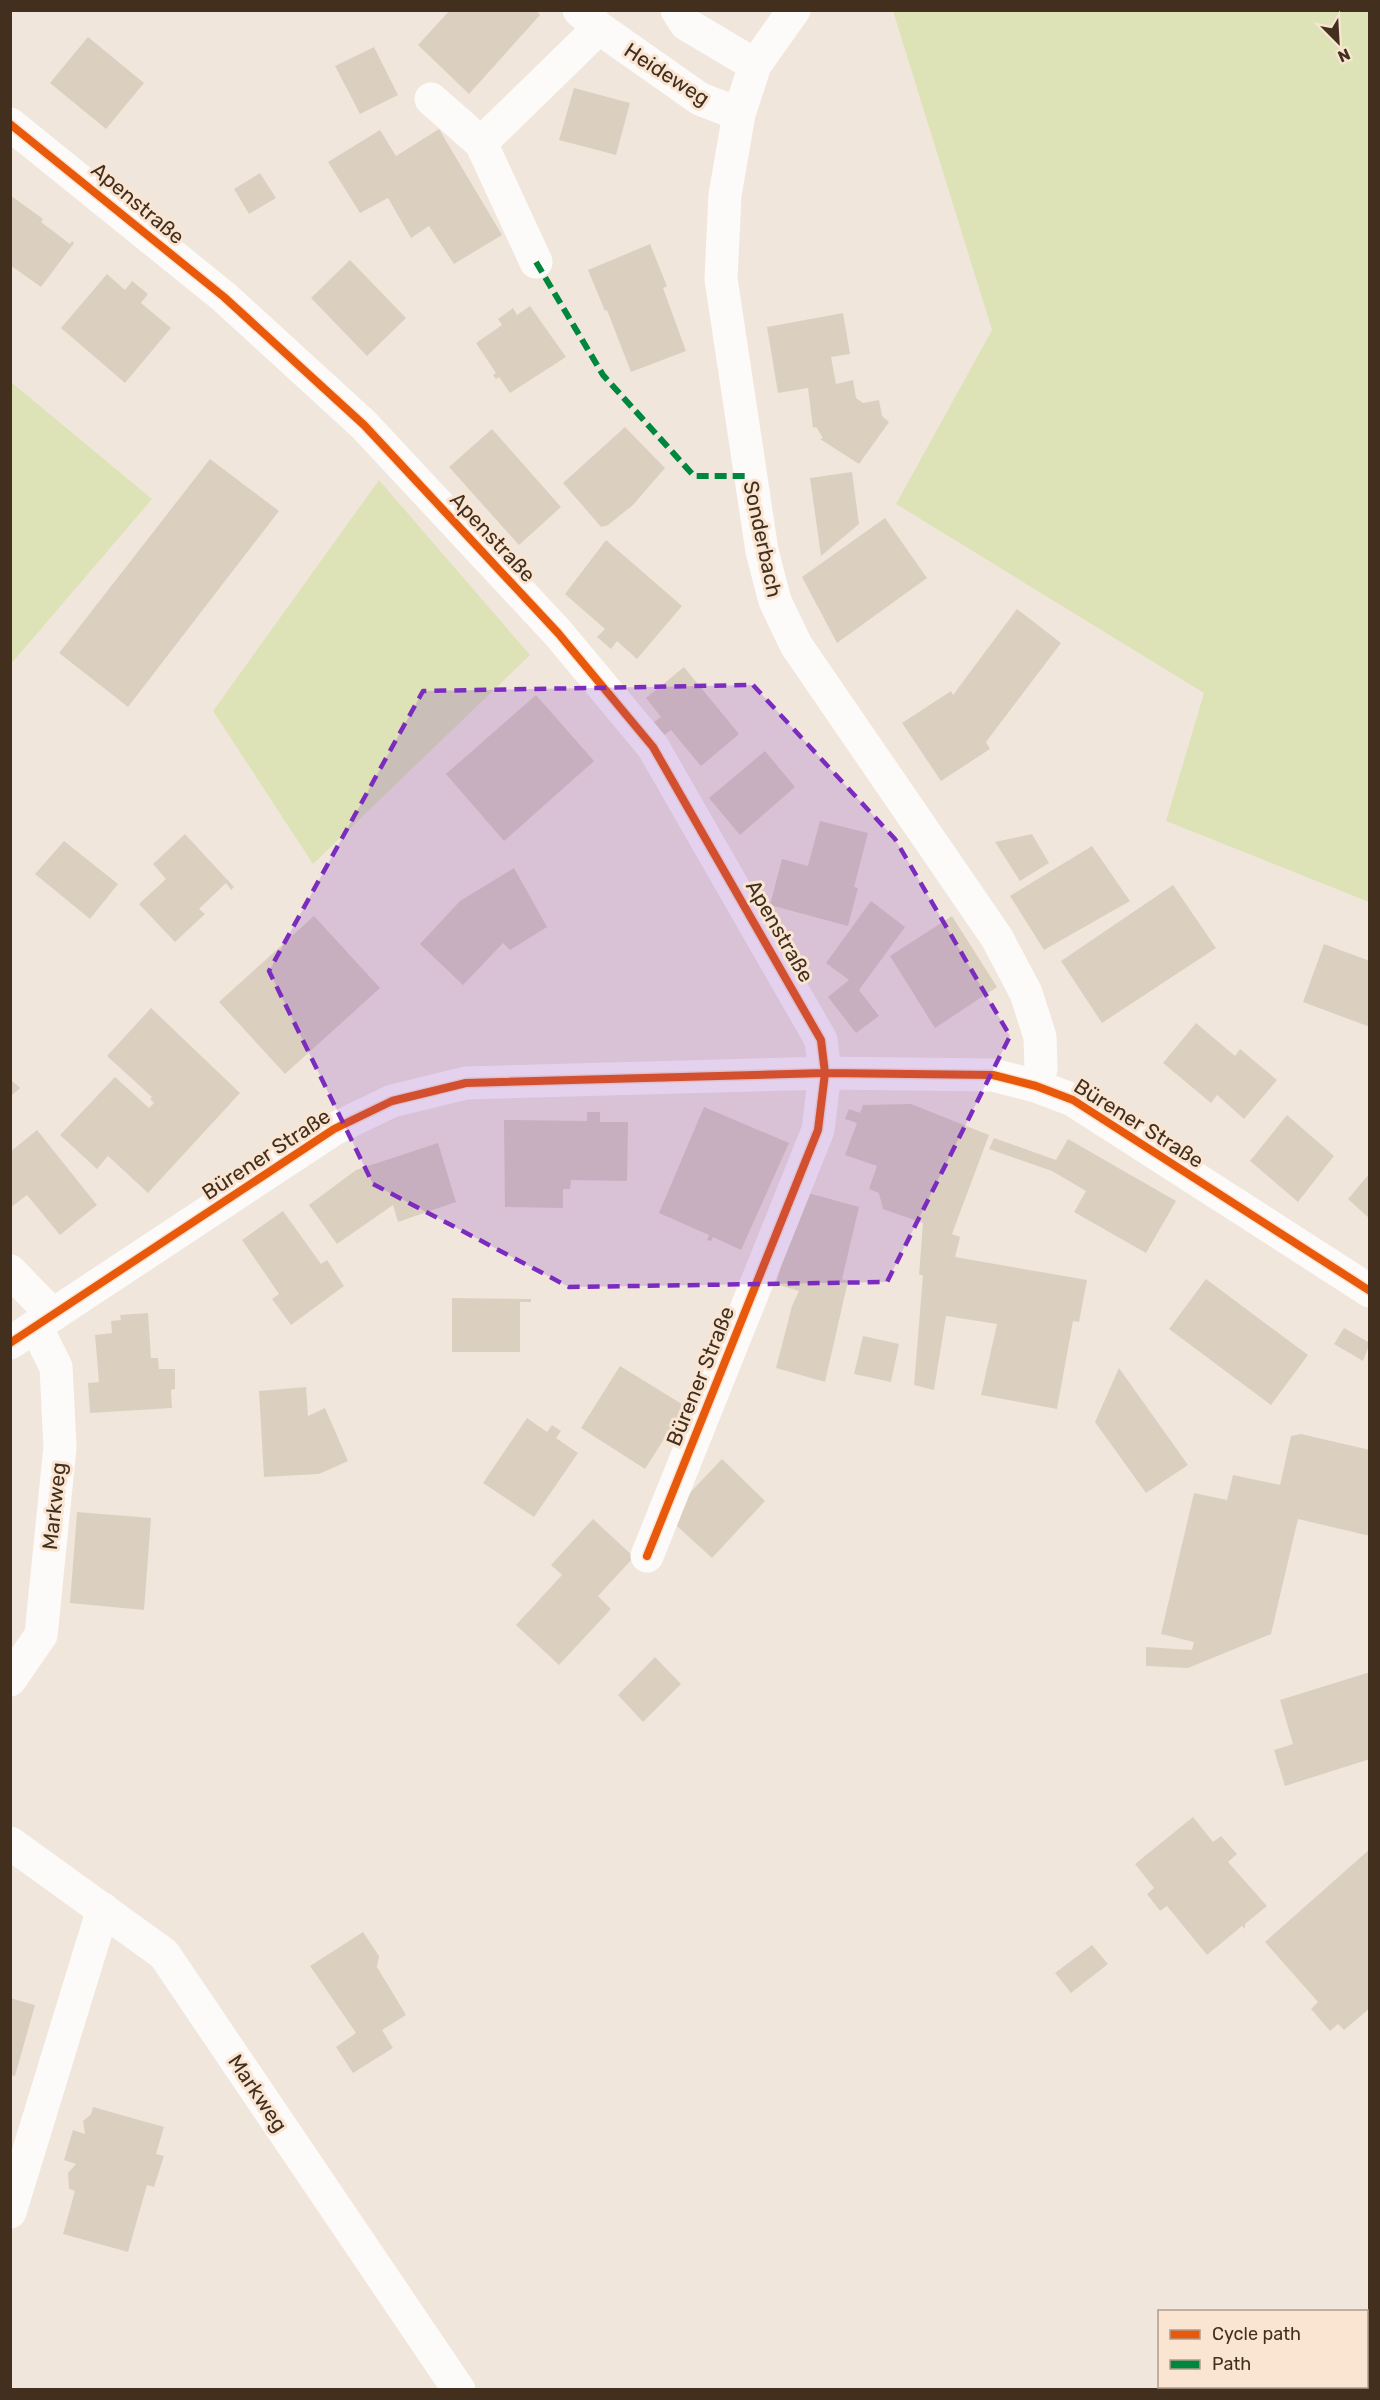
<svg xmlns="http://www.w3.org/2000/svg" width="1380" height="2400" font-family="Rubik,sans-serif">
<rect width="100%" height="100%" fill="#f1e6dc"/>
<path fill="#dde3b7" d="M 893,11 L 1369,11 L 1369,902 L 1166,821 L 1204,693 L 896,504 L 992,330 Z
M 11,382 L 152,499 L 11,664 Z
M 379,480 L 530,655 L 313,864 L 213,711 Z
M 1369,2355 L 1369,2389 L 1323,2389 L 1327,2387 L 1366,2386 L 1367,2357 Z"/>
<path fill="#dbd0c0" d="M 450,10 L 536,10 L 540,15 L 469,94 L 418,45 Z
M 88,37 L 144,83 L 106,129 L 50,83 Z
M 374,47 L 398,95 L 360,114 L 335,66 Z
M 574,88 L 630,103 L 616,155 L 559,140 Z
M 439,129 L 502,235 L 454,264 L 429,226 L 411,238 L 388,198 L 360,213 L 328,162 L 380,130 L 396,156 Z
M 260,173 L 276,198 L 249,214 L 234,189 Z
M 10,195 L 43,219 L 41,222 L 70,244 L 72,241 L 74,243 L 41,287 L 10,265 Z
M 650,244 L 667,286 L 663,288 L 686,351 L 631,372 L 607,310 L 605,311 L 588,270 Z
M 350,260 L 406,318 L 367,356 L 311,298 Z
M 107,274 L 125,290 L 132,281 L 148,294 L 141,303 L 171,328 L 125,383 L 61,328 Z
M 530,306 L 566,357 L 510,393 L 499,377 L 496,379 L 493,375 L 496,373 L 476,343 L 502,325 L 498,319 L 513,308 L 517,315 Z
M 843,313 L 850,354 L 831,357 L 836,384 L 853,380 L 856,398 L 863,403 L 879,400 L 882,416 L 889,422 L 859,464 L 820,439 L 823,438 L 816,427 L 813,428 L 808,388 L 778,393 L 767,327 Z
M 625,427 L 665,468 L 633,505 L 608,525 L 601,527 L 563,483 Z
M 492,429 L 561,507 L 519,545 L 449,467 Z
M 210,459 L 279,511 L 128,707 L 59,653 Z
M 852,472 L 859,524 L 821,556 L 810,478 Z
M 885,518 L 927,578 L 837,643 L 802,577 Z
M 606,540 L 682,606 L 637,659 L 617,641 L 611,649 L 597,637 L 605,629 L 565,594 Z
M 1017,609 L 1061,643 L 986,742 L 990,749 L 941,781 L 902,723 L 951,691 L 953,695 Z
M 684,667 L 739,734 L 701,766 L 671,730 L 664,735 L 654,722 L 661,717 L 646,698 Z
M 536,695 L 594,761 L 504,841 L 446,774 Z
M 765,751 L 795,787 L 740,835 L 709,798 Z
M 820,821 L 868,833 L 854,887 L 858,888 L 848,926 L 770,905 L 782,859 L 808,866 Z
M 185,834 L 234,887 L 231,890 L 226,883 L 199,909 L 205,914 L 175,942 L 139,904 L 166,879 L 153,864 Z
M 1032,834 L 1049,863 L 1020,881 L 995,842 Z
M 64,841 L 118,884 L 90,919 L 35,874 Z
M 1092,846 L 1130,901 L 1044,950 L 1010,896 Z
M 514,868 L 547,927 L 510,950 L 503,943 L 463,985 L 420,944 L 460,901 Z
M 1173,885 L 1216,948 L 1102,1023 L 1061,961 Z
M 871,901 L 905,927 L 859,990 L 879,1016 L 856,1033 L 828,997 L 849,980 L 826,963 Z
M 314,916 L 380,988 L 285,1074 L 219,1002 Z
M 952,916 L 997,987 L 935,1028 L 890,956 Z
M 1324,944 L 1370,961 L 1370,1027 L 1303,1002 Z
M 151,1008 L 240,1093 L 148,1193 L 108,1156 L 97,1169 L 60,1135 L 115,1077 L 149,1108 L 154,1103 L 150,1099 L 152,1097 L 107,1056 Z
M 1196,1023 L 1235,1056 L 1240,1049 L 1277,1080 L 1244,1119 L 1217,1095 L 1211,1103 L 1163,1063 Z
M 10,1079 L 20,1088 L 10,1097 Z
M 911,1104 L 989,1135 L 952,1234 L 960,1237 L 955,1257 L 1087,1280 L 1079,1322 L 1073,1321 L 1057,1409 L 981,1395 L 997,1324 L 946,1316 L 934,1390 L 914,1385 L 923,1275 L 919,1275 L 923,1223 L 883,1209 L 879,1193 L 869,1189 L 877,1166 L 845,1155 L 857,1123 L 845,1119 L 849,1109 L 860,1113 L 863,1105 Z
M 704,1107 L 789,1143 L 741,1250 L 713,1237 L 711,1241 L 707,1240 L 709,1235 L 659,1213 Z
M 587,1112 L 600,1112 L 600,1122 L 628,1122 L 627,1181 L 571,1180 L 570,1189 L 563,1189 L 563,1208 L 505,1207 L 504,1120 L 587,1121 Z
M 1287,1115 L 1334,1156 L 1298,1202 L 1250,1161 Z
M 37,1130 L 97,1205 L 60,1235 L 27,1195 L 10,1208 L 10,1152 Z
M 994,1138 L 1056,1160 L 1068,1139 L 1176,1201 L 1146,1253 L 1074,1212 L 1086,1191 L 1052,1171 L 989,1149 Z
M 438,1143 L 456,1202 L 398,1222 L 393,1205 L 337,1244 L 309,1205 L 356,1170 Z
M 1370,1173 L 1370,1219 L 1348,1199 Z
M 801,1191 L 859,1207 L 842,1279 L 848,1281 L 825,1382 L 776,1368 L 792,1306 L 799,1291 L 776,1284 Z
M 283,1211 L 321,1264 L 327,1260 L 344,1286 L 291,1325 L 272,1299 L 279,1294 L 242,1240 Z
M 1206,1279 L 1308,1355 L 1271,1405 L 1169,1329 Z
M 452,1298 L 531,1299 L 531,1302 L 520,1302 L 520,1352 L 452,1352 Z
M 148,1313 L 151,1358 L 158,1358 L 159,1369 L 175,1369 L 175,1389 L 171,1390 L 172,1408 L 90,1413 L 88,1383 L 99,1382 L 95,1335 L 112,1333 L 111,1321 L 121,1320 L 120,1315 Z
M 1344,1328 L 1370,1343 L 1363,1361 L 1334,1344 Z
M 863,1336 L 899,1344 L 891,1382 L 854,1374 Z
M 620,1366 L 685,1406 L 645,1469 L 581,1428 Z
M 1119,1368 L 1188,1465 L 1146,1493 L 1095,1422 Z
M 306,1387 L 308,1416 L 325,1408 L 348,1461 L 319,1474 L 264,1477 L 259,1391 Z
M 527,1418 L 547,1432 L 552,1425 L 561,1431 L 556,1438 L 578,1453 L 534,1517 L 483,1483 Z
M 1301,1434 L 1370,1450 L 1370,1536 L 1298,1519 L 1271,1634 L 1188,1668 L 1146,1666 L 1146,1647 L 1192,1650 L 1194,1642 L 1161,1634 L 1194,1493 L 1227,1500 L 1233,1475 L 1280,1485 L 1291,1436 Z
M 722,1459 L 765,1501 L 712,1558 L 667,1517 Z
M 77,1512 L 151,1518 L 144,1610 L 70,1603 Z
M 593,1519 L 634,1557 L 598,1596 L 611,1609 L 559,1665 L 516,1625 L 562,1575 L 551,1565 Z
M 655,1657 L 681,1684 L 643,1722 L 618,1695 Z
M 1370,1672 L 1370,1759 L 1285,1786 L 1274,1750 L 1293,1744 L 1280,1700 Z
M 1193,1817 L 1213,1842 L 1221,1836 L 1237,1854 L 1228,1862 L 1267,1906 L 1245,1924 L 1245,1929 L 1242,1926 L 1207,1955 L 1167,1906 L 1160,1911 L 1147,1894 L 1154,1888 L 1135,1864 Z
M 1370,1849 L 1370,2008 L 1344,2030 L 1338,2024 L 1330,2031 L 1311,2009 L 1318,2002 L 1265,1942 Z
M 363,1932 L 379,1956 L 377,1967 L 406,2015 L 382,2030 L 393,2048 L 353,2073 L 336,2047 L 356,2033 L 310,1966 Z
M 1092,1945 L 1108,1964 L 1071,1993 L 1055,1973 Z
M 10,1998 L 35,2005 L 15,2076 L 10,2075 Z
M 93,2107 L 164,2127 L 156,2154 L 164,2156 L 154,2187 L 147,2185 L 128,2252 L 63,2234 L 75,2191 L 69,2189 L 68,2173 L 76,2164 L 64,2160 L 73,2130 L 85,2134 L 83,2121 L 91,2114 Z"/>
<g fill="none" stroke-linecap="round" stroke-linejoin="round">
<path stroke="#fdfbfa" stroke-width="33" d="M 579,10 L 599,28 L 700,99 L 739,114
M 677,10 L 686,24 L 755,65
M 794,10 L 755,65 L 739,114 L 725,195 L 721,279 L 762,551 L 775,601 L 796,645 L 997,938 L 1026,993 L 1040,1037 L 1041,1068 L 1036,1086
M 431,99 L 481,143 L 536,262
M 10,124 L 224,297 L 364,425 L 558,633 L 653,747 L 821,1040 L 825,1073 L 818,1130 L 647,1556
M 481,143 L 599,28
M 10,1271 L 53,1315
M 10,1343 L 334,1129 L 392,1101 L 466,1083 L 825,1073 L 993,1075 L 1036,1086 L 1073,1100 L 1370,1291
M 10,1680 L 41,1635 L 60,1447 L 56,1367 L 36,1327
M 10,1843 L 164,1954 L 459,2390
M 10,2212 L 103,1909"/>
<path stroke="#00873e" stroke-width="6" stroke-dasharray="12 6" stroke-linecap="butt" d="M 536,262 L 603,375 L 694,476 L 750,476"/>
<g stroke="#fae5d3" stroke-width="11">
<path id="cycleway" d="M 10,124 L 224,297 L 364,425 L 558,633 L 653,747 L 821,1040 L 825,1073 L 818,1130 L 647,1556
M 10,1343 L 334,1129 L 392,1101 L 466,1083 L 825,1073 L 993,1075 L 1036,1086 L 1073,1100 L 1370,1291"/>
</g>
<use href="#cycleway" stroke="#e8590c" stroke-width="8"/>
</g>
<path fill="#7b2cbf" fill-opacity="0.2" stroke="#7b2cbf" stroke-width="4.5" stroke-dasharray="12 8" stroke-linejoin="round" d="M 753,685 L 895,839 L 1010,1036 L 887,1282 L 569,1287 L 373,1184 L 269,971 L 423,691 Z"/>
<g text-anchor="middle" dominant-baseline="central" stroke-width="6" stroke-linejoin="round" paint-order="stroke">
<g font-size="21" fill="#432f1d" stroke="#fae5d3">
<text transform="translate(667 74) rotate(33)">Heideweg</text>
<text transform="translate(138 203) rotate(40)">Apenstraße</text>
<text transform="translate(493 537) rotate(47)">Apenstraße</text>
<text transform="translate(763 539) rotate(78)">Sonderbach</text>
<text transform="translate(780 931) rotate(60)">Apenstraße</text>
<text transform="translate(1139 1123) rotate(32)">Bürener Straße</text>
<text transform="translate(266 1154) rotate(-33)">Bürener Straße</text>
<text transform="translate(700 1376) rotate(-68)">Bürener Straße</text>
<text transform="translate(54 1506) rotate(-84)">Markweg</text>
<text transform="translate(258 2093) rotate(56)">Markweg</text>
</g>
</g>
<rect width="1380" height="2400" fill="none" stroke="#432f1d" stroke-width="24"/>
<rect x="1158" y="2310" width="210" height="78" fill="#fae5d3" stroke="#b19c8a" stroke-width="1.5"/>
<rect x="1170" y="2330" width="30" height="9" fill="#e8590c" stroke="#b19c8a" stroke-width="1.5"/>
<text x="1212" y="2340" font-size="18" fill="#432f1d">Cycle path</text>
<rect x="1170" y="2360" width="30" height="9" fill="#00873e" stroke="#b19c8a" stroke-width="1.5"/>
<text x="1212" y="2370" font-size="18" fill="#432f1d">Path</text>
<g transform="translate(1338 42) rotate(156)" stroke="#fae5d3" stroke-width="4.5" paint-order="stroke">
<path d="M0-4.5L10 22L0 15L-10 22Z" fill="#432f1d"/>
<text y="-9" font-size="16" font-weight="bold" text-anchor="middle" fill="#432f1d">N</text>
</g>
</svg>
